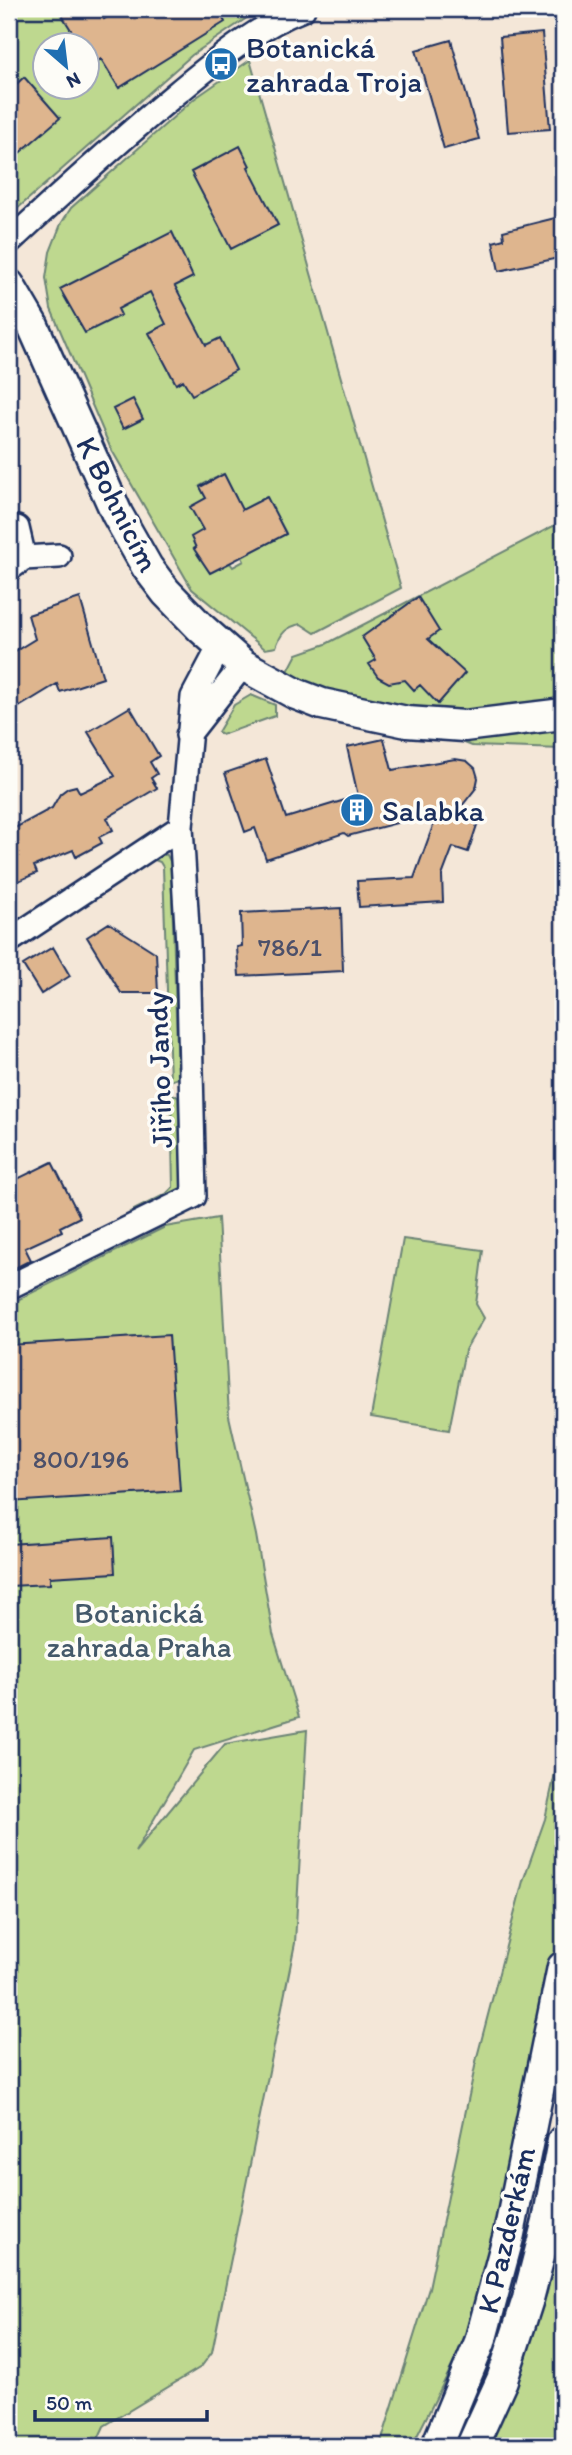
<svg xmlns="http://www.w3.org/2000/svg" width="572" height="2455" font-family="Itim,sans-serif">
<rect width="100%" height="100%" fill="#f4e7d8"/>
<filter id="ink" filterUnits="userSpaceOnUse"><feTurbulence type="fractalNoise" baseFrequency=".0143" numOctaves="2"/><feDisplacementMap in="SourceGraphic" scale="14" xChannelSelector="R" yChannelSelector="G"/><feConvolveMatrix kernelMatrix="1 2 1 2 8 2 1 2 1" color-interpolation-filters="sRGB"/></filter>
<g filter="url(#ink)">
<path fill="#bed88f" stroke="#6c8476" stroke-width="2" fill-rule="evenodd" d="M 9,9 L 260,9 L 192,55 L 9,216 ZM 46,46 L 88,46 L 88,88 L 46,88 Z
M 250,60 L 401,588 L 315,633 L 301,624 C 286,627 281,633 276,647 L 265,649 L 192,589 L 110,447 L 51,309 L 46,278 L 50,252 L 61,224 L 71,208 L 194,99 ZM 223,474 L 236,498 L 228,503 L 231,516 L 266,497 L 286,533 L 242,557 L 244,561 L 233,567 L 230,563 L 210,573 L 194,549 L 203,530 L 191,507 L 206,498 L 200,486 Z
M 563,521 L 563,698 L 466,712 L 394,707 L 285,677 L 297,654 L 326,644 Z
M 251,695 L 275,705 L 275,716 L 222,735 L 218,732 L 234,705 Z
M 563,727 L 563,749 L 472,746 L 457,740 L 528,735 Z
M 156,852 L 167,855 L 171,863 L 178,1078 L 170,1081 L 163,867 L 160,862 L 155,860 Z
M 171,1094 L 178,1096 L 182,1187 L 180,1191 L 132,1215 L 130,1212 L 166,1194 L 173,1187 Z
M 218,1218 L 229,1416 L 256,1535 L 273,1634 L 299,1717 L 194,1750 L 135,1852 L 225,1744 L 307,1730 L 295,1943 L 212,2352 L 201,2367 L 104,2426 L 95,2446 L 9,2446 L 9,1304 L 165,1227 Z
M 403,1239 L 483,1250 L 476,1304 L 484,1318 L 465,1350 L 449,1430 L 371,1417 Z
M 563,1737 L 563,1920 L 505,2206 L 461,2348 L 412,2446 L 380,2446 L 429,2288 L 477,2057 L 523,1881 L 545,1819 Z
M 563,2223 L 563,2446 L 486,2446 L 547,2293 Z"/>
<path fill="#deb58e" stroke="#1b2f5e" stroke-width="2" d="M 58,9 L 98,9 L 104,19 L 120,9 L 217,9 L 225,22 L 119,88 L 101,59 L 93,65 L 88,56 L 88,46 L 81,46 Z
M 542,33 L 550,129 L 508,132 L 500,37 Z
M 451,40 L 479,139 L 444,149 L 416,50 Z
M 24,77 L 60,118 L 9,162 L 9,91 Z
M 240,146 L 250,166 L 248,167 L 278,225 L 231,249 L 191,172 Z
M 563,216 L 563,257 L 499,271 L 493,242 L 504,239 L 503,231 Z
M 172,232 L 193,277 L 175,286 L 206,345 L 220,338 L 236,370 L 192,395 L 183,380 L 176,384 L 149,333 L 166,324 L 150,292 L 118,309 L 121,315 L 85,333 L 60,289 Z
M 133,399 L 143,419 L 123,429 L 113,409 Z
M 224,474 L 242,510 L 267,497 L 286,534 L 210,573 L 194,549 L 196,548 L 191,537 L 203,530 L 190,507 L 206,498 L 200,487 Z
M 418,597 L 439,631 L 428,639 L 465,673 L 438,704 L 420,685 L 414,690 L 405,680 L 389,683 L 378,677 L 369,664 L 376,660 L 362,637 Z
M 80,598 L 103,678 L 60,692 L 57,684 L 19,707 L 9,696 L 9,655 L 35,639 L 28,615 Z
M 130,707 L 159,756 L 150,762 L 157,774 L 151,778 L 157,788 L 107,818 L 113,830 L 99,837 L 102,843 L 76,857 L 73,850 L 34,866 L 37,873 L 9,885 L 9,831 L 52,808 L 60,794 L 68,788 L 76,786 L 80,793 L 115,776 L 88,732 Z
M 384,739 L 392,770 L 455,759 L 467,761 L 475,768 L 478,778 L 476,788 L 458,811 L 479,819 L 468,852 L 453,847 L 442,876 L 443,902 L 359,907 L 357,881 L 414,878 L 438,812 L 348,836 L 344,833 L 266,859 L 255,828 L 245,832 L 225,773 L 266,759 L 286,818 L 358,796 L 347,747 Z
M 341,908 L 343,971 L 239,976 L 237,947 L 242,946 L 241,913 Z
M 109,923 L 156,953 L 158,993 L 121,993 L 87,937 Z
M 53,947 L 70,976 L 41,994 L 23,965 Z
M 52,1162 L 80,1217 L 60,1227 L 62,1231 L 25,1248 L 31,1260 L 9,1271 L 9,1183 Z
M 169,1335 L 180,1491 L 9,1502 L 9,1345 Z
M 113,1537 L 115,1573 L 50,1577 L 50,1584 L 9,1586 L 9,1544 Z"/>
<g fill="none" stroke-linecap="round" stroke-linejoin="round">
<g stroke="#1b2f5e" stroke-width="28">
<path id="minor" d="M 9,242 C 64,191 120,140 178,92 C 216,61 256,27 303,9
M 17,528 L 24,558
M 9,569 L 24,558 L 59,556
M 188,735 L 243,665
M 9,941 L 181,827
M 9,1287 L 194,1196 L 188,944 L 181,827 L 193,697 L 220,646"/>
</g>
<g stroke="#1b2f5e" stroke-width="35">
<path id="tertiary" d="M 9,285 L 33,326 L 117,514 L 147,567 L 166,592 L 201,628 L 243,665 L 296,694 L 322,704 L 407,722 L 464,726 L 563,714
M 437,2446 L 480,2342 L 509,2234 L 563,1967
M 472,2446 L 502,2380 L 528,2299 L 548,2221 L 563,2141"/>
</g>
<use href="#minor" stroke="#fdfcf7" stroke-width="23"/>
<use href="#tertiary" stroke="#fdfcf7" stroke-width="30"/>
</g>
</g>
<defs>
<g id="bus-disc" transform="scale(1.75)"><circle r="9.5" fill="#1f6fb2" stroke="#fdfcf7"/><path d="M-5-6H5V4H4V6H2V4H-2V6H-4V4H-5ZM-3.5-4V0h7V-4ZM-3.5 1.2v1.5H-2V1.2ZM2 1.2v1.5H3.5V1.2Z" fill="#fff"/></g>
<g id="building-disc" transform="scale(1.75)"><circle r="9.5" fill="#1f6fb2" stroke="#fdfcf7"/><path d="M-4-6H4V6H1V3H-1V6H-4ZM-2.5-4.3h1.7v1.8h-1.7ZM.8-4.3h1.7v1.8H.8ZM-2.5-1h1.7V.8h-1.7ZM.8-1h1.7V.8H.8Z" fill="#fff"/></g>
</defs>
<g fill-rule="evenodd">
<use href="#bus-disc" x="221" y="64"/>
<use href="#building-disc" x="357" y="810"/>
</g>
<g text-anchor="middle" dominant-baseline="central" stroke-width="7" stroke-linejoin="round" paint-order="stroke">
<g font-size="26" fill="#4c506a">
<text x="290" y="947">786/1</text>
<text x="81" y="1459">800/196</text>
</g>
<g font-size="30" fill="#1b2f5e" stroke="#fdfcf7" text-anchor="start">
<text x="246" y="47">Botanická<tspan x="246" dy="34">zahrada Troja</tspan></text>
<text x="382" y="810">Salabka</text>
</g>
<g font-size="30" fill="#1b2f5e" stroke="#fdfcf7">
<text transform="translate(118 504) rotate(63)">K Bohnicím</text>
<text transform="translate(159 1070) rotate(-92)">Jiřího Jandy</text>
<text transform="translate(506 2230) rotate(-77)">K Pazderkám</text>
</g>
<g font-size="30" fill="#44596a" stroke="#fdfcf7">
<text x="139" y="1612">Botanická<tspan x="139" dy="34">zahrada Praha</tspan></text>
</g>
</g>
<rect width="572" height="2455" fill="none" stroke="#fdfcf7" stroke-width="35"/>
<rect x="18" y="18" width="537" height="2420" fill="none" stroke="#1b2f5e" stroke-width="2.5" filter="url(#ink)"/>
<g transform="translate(66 66) rotate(152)"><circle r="33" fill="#fdfcf7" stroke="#a3aaba" stroke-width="2"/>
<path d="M0-5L12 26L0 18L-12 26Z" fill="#1f6fb2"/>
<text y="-10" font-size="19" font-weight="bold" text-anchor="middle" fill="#1b2f5e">N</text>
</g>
<path d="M35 2410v10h172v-10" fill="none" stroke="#1b2f5e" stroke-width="3.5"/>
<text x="46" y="2410" font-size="21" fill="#1b2f5e" stroke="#fdfcf7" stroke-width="5" paint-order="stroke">50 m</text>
</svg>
